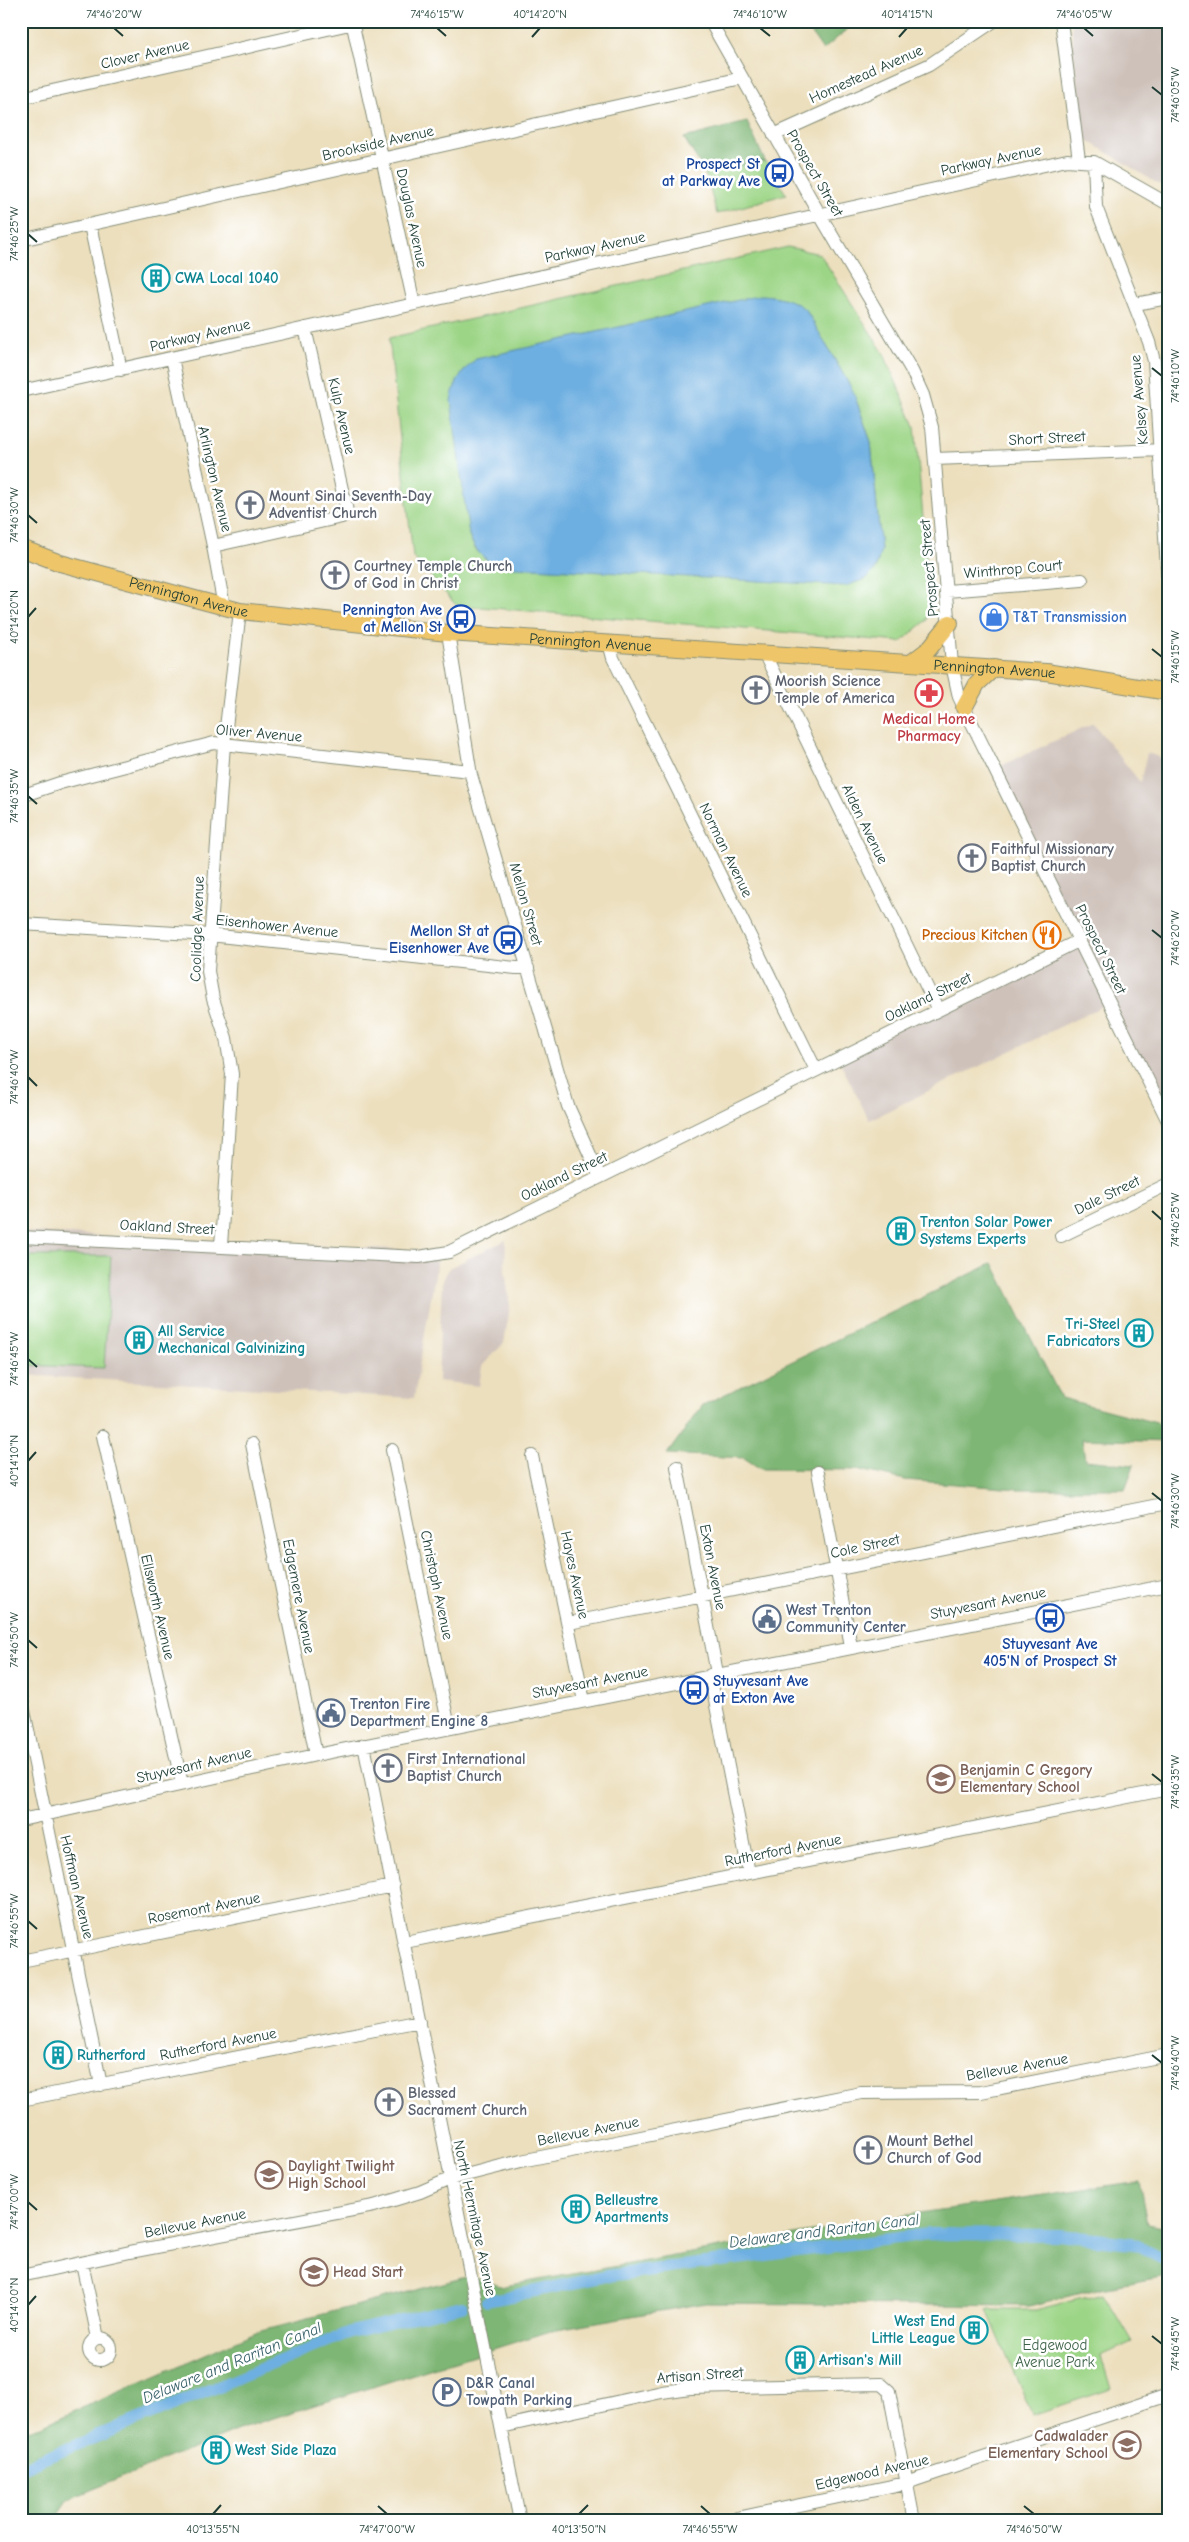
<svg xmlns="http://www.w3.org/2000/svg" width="1189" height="2542" font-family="'Comic Neue',sans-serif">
<rect width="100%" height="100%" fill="#fff"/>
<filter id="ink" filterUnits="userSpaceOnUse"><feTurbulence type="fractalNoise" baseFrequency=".02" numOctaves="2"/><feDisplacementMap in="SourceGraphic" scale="10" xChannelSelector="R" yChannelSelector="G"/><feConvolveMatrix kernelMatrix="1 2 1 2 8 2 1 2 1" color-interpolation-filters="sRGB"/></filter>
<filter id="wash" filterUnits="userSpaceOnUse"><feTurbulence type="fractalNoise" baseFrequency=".0096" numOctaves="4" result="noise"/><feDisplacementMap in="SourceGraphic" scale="20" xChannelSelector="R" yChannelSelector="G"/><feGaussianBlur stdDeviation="1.12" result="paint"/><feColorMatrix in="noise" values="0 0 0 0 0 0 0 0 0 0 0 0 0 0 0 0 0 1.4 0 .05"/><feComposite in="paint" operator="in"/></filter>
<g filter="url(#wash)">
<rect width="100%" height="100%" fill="#ecdfbd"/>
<path fill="#cec1ba" d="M 1071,21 L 1168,21 L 1168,190 L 1087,140 L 1081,132 Z
M 1093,723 L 1140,782 L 1147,753 L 1168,760 L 1168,1112 L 1107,1004 L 869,1120 L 838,1058 L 1080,940 L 994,769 Z
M 21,1232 L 439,1251 L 414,1398 L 21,1375 Z
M 506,1240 L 505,1270 L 510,1306 L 504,1343 L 482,1366 L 479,1386 L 438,1381 L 442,1282 L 449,1268 Z"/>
<path fill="#9dd587" stroke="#5e895e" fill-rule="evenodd" d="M 765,161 L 786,194 L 717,214 L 705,172 Z
M 788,247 L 820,254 L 883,352 L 915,426 L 931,609 L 926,621 L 901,642 L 456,605 L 413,557 L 389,338 ZM 806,310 L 853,391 L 871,442 L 881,550 L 875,570 L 866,579 L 485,559 L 475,549 L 469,535 L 476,359 Z
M 30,1256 L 111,1256 L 104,1368 L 21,1365 L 21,1304 L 25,1304 Z
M 1103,2293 L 1132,2342 L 1101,2356 L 1111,2389 L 1032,2415 L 987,2310 L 1035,2310 Z"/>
<path fill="#7eb674" stroke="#4e7a54" d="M 803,21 L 857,21 L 823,50 Z
M 747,122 L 765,161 L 705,172 L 684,138 Z
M 993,1263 L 1061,1398 L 1168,1426 L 1168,1442 L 1082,1439 L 1085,1460 L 1134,1465 L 1125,1489 L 1017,1489 L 905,1480 L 861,1470 L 761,1469 L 744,1458 L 667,1454 L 703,1405 Z
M 1139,2181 L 1147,2224 L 1168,2228 L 1168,2276 L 1101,2288 L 1029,2306 L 706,2303 L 557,2329 L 248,2426 L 69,2499 L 54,2521 L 21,2521 L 21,2432 L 41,2426 L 258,2331 L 470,2276 L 504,2286 L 913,2214 Z"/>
<path fill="#6dafe1" stroke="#46768a" d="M 761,295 C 778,296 793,299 806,310 L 853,391 L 871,442 L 881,550 L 875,570 L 866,579 L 845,586 L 498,566 C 482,558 475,551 469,535 L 451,400 C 455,381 462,371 476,359 Z"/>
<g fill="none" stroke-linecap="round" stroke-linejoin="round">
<path stroke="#6dafe1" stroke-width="12" d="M 487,2301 L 607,2276 L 928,2234 L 1059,2235 L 1131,2243 L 1165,2260
M 21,2468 L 350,2332 L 462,2306"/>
</g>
</g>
<g filter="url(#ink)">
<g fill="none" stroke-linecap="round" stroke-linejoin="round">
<g stroke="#868e78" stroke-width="14">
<path id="minor" d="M 352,21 L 414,304
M 710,21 L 820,215 L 912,371 L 923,395 L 932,427 L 952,665 L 959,697 L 1168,1121
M 1061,21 L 1079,160
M 21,98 L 363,21
M 774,135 L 929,65 L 994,21
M 1094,162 L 1096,207 L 1149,342 L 1154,361 L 1168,585
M 90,225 L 121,370
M 21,240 L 742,78
M 1135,304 L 1168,298
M 172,358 L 213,546 L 224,607
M 21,391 L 1067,160 L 1094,162 L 1168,204
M 935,459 L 1160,450
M 213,546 L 342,517 L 347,511 L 305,328
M 947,591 L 1082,580
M 448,633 L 471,775 L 568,1106 L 600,1177
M 609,643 L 613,658 L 816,1070
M 764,653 L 938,1010
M 21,796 L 60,783 L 214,743 L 470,771
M 21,924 L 210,935 L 516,968 L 528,968
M 1061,1236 L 1168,1184
M 21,1237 L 419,1257 L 449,1252 L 1078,941
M 221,1246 L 232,1074 L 226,1038 L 213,999 L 208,971 L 224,744 L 240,611
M 103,1436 L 182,1784
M 252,1444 L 316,1755
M 392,1450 L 449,1727
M 532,1456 L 584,1701
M 677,1467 L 717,1673
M 818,1472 L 851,1646
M 569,1623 L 1168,1503
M 710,1675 L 749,1873
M 21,1696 L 101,2085
M 364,1745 L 520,2521
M 21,1820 L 316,1755 L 1168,1585
M 405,1942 L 1168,1789
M 21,1961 L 393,1886
M 21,2100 L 420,2021
M 82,2263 L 98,2338
M 21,2276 L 130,2252 L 374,2206 L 420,2192 L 450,2179 L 521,2161 L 861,2093 L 981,2092 L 1168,2055
M89 2349a11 11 0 1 1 22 0a11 11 0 1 1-22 0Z
M 501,2427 L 662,2392 L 690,2388 L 881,2384 L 889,2391 L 914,2521
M 723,2521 L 906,2483 L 1168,2395"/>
</g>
<g stroke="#868e78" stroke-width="18">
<g id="major">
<path id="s1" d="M 21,548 L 60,563 L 240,611 L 448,633 L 1046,672 L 1168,692"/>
<path d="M 912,662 L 928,650 L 950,623"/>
<path d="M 964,708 L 977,684 L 994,668"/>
</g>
</g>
<use href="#minor" stroke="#fff" stroke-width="12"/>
<use href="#major" stroke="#eec569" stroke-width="16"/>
</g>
</g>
<path fill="none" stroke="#1f3d34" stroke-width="2" d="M 114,28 L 123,36M 437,28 L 446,36M 760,28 L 770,36M 1084,28 L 1093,36M 532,37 L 540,28M 899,37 L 907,28M 1152,87 L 1162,95M 28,234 L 37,242M 1152,368 L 1162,376M 28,515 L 37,523M 28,617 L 36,608M 1152,649 L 1162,657M 28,796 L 37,804M 1152,930 L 1162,938M 28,1077 L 37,1086M 1152,1211 L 1162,1220M 28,1359 L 37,1367M 28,1461 L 36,1452M 1152,1493 L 1162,1501M 28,1640 L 37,1648M 1152,1774 L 1162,1782M 28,1921 L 37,1929M 1152,2055 L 1162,2063M 28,2202 L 37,2210M 28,2305 L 36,2296M 1152,2336 L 1162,2344M 378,2506 L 387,2514M 701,2506 L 710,2514M 1024,2506 L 1034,2514M 213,2514 L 221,2505M 579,2514 L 588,2505"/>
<defs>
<g id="bus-ring" transform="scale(1.4375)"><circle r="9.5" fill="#fff" stroke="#1a4fb4" stroke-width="1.5"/><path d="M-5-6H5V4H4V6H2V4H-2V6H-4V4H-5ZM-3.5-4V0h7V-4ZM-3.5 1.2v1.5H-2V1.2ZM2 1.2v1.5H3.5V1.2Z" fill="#1a4fb4"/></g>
<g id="building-ring" transform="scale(1.4375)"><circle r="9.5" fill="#fff" stroke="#0f9aa8" stroke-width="1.5"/><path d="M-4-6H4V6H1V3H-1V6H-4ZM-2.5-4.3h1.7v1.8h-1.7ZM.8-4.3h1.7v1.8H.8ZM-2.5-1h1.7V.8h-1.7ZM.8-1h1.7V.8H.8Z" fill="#0f9aa8"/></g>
<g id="church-ring" transform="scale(1.4375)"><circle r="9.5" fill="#fff" stroke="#6b7280" stroke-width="1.5"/><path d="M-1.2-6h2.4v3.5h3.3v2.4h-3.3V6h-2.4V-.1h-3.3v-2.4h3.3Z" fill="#6b7280"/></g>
<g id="shop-ring" transform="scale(1.4375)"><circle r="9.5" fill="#fff" stroke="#3f7fe0" stroke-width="1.5"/><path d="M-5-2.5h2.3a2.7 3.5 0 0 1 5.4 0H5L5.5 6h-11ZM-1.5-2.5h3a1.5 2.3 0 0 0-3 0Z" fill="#3f7fe0"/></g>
<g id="pharmacy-ring" transform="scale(1.4375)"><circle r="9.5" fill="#fff" stroke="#e0444e" stroke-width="1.5"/><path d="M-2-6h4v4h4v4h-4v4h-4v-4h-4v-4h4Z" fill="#e0444e"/></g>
<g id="restaurant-ring" transform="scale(1.4375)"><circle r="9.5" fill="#fff" stroke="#e8710a" stroke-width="1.5"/><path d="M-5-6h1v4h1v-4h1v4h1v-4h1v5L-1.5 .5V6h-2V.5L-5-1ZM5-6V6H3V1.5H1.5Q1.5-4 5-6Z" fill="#e8710a"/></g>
<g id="civic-ring" transform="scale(1.4375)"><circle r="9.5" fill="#fff" stroke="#5c6f8a" stroke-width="1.5"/><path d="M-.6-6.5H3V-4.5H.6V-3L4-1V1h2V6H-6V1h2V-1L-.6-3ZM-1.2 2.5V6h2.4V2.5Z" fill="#5c6f8a"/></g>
<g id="school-ring" transform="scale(1.4375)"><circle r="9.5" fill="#fff" stroke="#8d6e63" stroke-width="1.5"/><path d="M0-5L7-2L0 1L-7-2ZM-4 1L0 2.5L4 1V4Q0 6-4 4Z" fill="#8d6e63"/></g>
<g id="parking-ring" transform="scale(1.4375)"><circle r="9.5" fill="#fff" stroke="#5c6f8a" stroke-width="1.5"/><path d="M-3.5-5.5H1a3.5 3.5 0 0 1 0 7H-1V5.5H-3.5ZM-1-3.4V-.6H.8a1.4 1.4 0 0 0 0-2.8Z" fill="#5c6f8a"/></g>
</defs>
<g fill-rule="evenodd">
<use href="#bus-ring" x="779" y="173"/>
<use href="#building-ring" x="156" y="278"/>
<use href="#church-ring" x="250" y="505"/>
<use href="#church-ring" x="335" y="575"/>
<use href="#shop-ring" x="994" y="617"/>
<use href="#bus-ring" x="461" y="619"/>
<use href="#church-ring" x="756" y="690"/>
<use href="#pharmacy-ring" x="929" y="693"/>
<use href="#church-ring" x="972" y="858"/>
<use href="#restaurant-ring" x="1047" y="935"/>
<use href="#bus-ring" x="508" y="940"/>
<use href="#building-ring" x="901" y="1231"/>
<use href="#building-ring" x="1139" y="1333"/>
<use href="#building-ring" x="139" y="1340"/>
<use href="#bus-ring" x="1050" y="1618"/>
<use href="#civic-ring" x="767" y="1619"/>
<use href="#bus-ring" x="694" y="1690"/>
<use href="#civic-ring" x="331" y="1713"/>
<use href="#church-ring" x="388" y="1768"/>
<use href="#school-ring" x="941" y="1779"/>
<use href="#building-ring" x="58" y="2055"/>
<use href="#church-ring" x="389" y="2102"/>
<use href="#church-ring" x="868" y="2150"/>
<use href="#school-ring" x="269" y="2175"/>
<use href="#building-ring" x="576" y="2209"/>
<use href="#school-ring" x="314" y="2272"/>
<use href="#building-ring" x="974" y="2330"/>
<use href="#building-ring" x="800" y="2360"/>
<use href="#parking-ring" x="447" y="2392"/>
<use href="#school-ring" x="1127" y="2445"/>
<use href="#building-ring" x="216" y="2450"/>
</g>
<g text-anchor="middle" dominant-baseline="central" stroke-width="5" stroke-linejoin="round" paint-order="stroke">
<g font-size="15" fill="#1f3d34" stroke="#fff">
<text transform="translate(145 54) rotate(-13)">Clover Avenue</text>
<text transform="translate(866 74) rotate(-24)">Homestead Avenue</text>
<text transform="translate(378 143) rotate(-13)">Brookside Avenue</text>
<text transform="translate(991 160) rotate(-12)">Parkway Avenue</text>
<text transform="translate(815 173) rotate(60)">Prospect Street</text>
<text transform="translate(412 218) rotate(78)">Douglas Avenue</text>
<text transform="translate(595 247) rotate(-12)">Parkway Avenue</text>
<text transform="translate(200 335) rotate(-13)">Parkway Avenue</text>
<text transform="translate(1139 400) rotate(-95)">Kelsey Avenue</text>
<text transform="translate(342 416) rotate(77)">Kulp Avenue</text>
<text transform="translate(1047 438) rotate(-3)">Short Street</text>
<text transform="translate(215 479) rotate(77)">Arlington Avenue</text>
<text transform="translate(929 568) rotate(-95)">Prospect Street</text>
<text transform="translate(1013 569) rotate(-5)">Winthrop Court</text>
<text stroke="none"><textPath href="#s1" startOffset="175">Pennington Avenue</textPath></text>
<text stroke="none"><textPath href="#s1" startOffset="580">Pennington Avenue</textPath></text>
<text stroke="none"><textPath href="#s1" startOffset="985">Pennington Avenue</textPath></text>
<text transform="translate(259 733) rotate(5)">Oliver Avenue</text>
<text transform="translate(865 824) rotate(64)">Alden Avenue</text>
<text transform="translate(726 850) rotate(64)">Norman Avenue</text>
<text transform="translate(526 904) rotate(74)">Mellon Street</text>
<text transform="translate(277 926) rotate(6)">Eisenhower Avenue</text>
<text transform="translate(197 929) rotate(-88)">Coolidge Avenue</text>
<text transform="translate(1101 949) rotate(64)">Prospect Street</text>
<text transform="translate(928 997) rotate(-26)">Oakland Street</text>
<text transform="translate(564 1176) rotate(-26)">Oakland Street</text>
<text transform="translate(1107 1195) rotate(-26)">Dale Street</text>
<text transform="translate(167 1227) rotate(3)">Oakland Street</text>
<text transform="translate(865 1546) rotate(-12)">Cole Street</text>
<text transform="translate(713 1567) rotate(79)">Exton Avenue</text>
<text transform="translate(575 1575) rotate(78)">Hayes Avenue</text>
<text transform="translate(437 1585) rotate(78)">Christoph Avenue</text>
<text transform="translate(299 1596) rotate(79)">Edgemere Avenue</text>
<text transform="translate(988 1603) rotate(-11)">Stuyvesant Avenue</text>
<text transform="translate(158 1607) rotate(77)">Ellsworth Avenue</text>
<text transform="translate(590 1682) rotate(-11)">Stuyvesant Avenue</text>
<text transform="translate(194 1765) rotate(-13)">Stuyvesant Avenue</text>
<text transform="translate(783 1850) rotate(-11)">Rutherford Avenue</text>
<text transform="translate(77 1887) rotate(77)">Hoffman Avenue</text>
<text transform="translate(204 1908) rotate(-11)">Rosemont Avenue</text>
<text transform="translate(218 2044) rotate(-11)">Rutherford Avenue</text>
<text transform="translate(1017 2067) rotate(-10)">Bellevue Avenue</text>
<text transform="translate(588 2131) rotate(-11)">Bellevue Avenue</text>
<text transform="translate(475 2218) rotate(78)">North Hermitage Avenue</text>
<text transform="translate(195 2223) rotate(-11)">Bellevue Avenue</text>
<text transform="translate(700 2375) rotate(-4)">Artisan Street</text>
<text transform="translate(872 2472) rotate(-13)">Edgewood Avenue</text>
</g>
<g font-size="15" font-weight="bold" fill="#164399" stroke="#fff" text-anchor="end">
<text x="760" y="164">Prospect St<tspan x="760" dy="17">at Parkway Ave</tspan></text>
<text x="442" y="610">Pennington Ave<tspan x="442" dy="17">at Mellon St</tspan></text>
<text x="489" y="931">Mellon St at<tspan x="489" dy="17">Eisenhower Ave</tspan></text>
<text x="1050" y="1644" text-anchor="middle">Stuyvesant Ave<tspan x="1050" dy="17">405'N of Prospect St</tspan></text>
<text x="713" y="1681" text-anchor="start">Stuyvesant Ave<tspan x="713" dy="17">at Exton Ave</tspan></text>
</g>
<g font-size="15" font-weight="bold" fill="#0d838f" stroke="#fff" text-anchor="start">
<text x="175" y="278">CWA Local 1040</text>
<text x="920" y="1222">Trenton Solar Power<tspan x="920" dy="17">Systems Experts</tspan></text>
<text x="1120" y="1324" text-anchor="end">Tri-Steel<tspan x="1120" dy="17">Fabricators</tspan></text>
<text x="158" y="1331">All Service<tspan x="158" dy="17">Mechanical Galvinizing</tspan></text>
<text x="77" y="2055">Rutherford</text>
<text x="595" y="2200">Belleustre<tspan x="595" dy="17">Apartments</tspan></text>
<text x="955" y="2321" text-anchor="end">West End<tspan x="955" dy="17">Little League</tspan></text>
<text x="819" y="2360">Artisan's Mill</text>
<text x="235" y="2450">West Side Plaza</text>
</g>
<g font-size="15" font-weight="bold" fill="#5b616d" stroke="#fff" text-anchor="start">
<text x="269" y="496">Mount Sinai Seventh-Day<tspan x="269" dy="17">Adventist Church</tspan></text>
<text x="354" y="566">Courtney Temple Church<tspan x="354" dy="17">of God in Christ</tspan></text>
<text x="775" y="681">Moorish Science<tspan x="775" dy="17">Temple of America</tspan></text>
<text x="991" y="849">Faithful Missionary<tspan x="991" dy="17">Baptist Church</tspan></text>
<text x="407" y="1759">First International<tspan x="407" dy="17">Baptist Church</tspan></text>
<text x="408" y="2093">Blessed<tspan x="408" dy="17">Sacrament Church</tspan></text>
<text x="887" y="2141">Mount Bethel<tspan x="887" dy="17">Church of God</tspan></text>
</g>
<g font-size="15" font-weight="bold" fill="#366cbe" stroke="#fff" text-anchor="start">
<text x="1013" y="617">T&amp;T Transmission</text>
</g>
<g font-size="15" font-weight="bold" fill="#be3a42" stroke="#fff">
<text x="929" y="719">Medical Home<tspan x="929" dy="17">Pharmacy</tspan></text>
</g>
<g font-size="15" font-weight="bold" fill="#c56008" stroke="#fff" text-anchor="end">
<text x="1028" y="935">Precious Kitchen</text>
</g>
<g font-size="15" font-weight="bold" fill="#4e5e75" stroke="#fff" text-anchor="start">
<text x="786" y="1610">West Trenton<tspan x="786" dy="17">Community Center</tspan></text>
<text x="350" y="1704">Trenton Fire<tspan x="350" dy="17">Department Engine 8</tspan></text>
<text x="466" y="2383">D&amp;R Canal<tspan x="466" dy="17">Towpath Parking</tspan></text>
</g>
<g font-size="15" font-weight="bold" fill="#785e54" stroke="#fff" text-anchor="start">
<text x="960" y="1770">Benjamin C Gregory<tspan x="960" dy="17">Elementary School</tspan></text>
<text x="288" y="2166">Daylight Twilight<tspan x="288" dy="17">High School</tspan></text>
<text x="333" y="2272">Head Start</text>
<text x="1108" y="2436" text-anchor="end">Cadwalader<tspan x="1108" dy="17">Elementary School</tspan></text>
</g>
<g font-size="15" fill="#3e6349" stroke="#fff">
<text x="1055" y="2345">Edgewood<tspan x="1055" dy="17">Avenue Park</tspan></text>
</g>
<g font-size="16" font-style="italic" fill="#365f68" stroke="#fff">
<text transform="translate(824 2231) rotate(-7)">Delaware and Raritan Canal</text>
<text transform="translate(232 2363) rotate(-22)">Delaware and Raritan Canal</text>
</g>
</g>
<rect width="1189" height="2542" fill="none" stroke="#fff" stroke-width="55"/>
<rect x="28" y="28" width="1134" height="2486" fill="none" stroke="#1f3d34" stroke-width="2"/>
<g font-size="12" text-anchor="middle" fill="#1f3d34">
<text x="114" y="18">74°46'20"W</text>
<text x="437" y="18">74°46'15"W</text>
<text x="540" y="18">40°14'20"N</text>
<text x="760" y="18">74°46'10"W</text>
<text x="907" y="18">40°14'15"N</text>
<text x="1084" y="18">74°46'05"W</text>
<text transform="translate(1175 95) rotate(-90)" y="4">74°46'05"W</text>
<text transform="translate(14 234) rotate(-90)" y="4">74°46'25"W</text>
<text transform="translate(1175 376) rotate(-90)" y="4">74°46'10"W</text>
<text transform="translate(14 515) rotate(-90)" y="4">74°46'30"W</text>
<text transform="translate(14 617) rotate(-90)" y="4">40°14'20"N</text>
<text transform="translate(1175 657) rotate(-90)" y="4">74°46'15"W</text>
<text transform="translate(14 796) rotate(-90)" y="4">74°46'35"W</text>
<text transform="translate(1175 938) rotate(-90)" y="4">74°46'20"W</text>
<text transform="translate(14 1077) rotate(-90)" y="4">74°46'40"W</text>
<text transform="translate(1175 1220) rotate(-90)" y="4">74°46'25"W</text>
<text transform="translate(14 1359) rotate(-90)" y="4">74°46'45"W</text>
<text transform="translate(14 1461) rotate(-90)" y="4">40°14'10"N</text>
<text transform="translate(1175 1501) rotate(-90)" y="4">74°46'30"W</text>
<text transform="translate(14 1640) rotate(-90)" y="4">74°46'50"W</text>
<text transform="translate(1175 1782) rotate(-90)" y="4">74°46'35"W</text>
<text transform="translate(14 1921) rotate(-90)" y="4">74°46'55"W</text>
<text transform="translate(1175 2063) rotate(-90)" y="4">74°46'40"W</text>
<text transform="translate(14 2202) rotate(-90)" y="4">74°47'00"W</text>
<text transform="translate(14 2305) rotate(-90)" y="4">40°14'00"N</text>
<text transform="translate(1175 2344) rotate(-90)" y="4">74°46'45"W</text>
<text x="213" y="2533">40°13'55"N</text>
<text x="387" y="2533">74°47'00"W</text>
<text x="579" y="2533">40°13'50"N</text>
<text x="710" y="2533">74°46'55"W</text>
<text x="1034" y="2533">74°46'50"W</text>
</g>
</svg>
